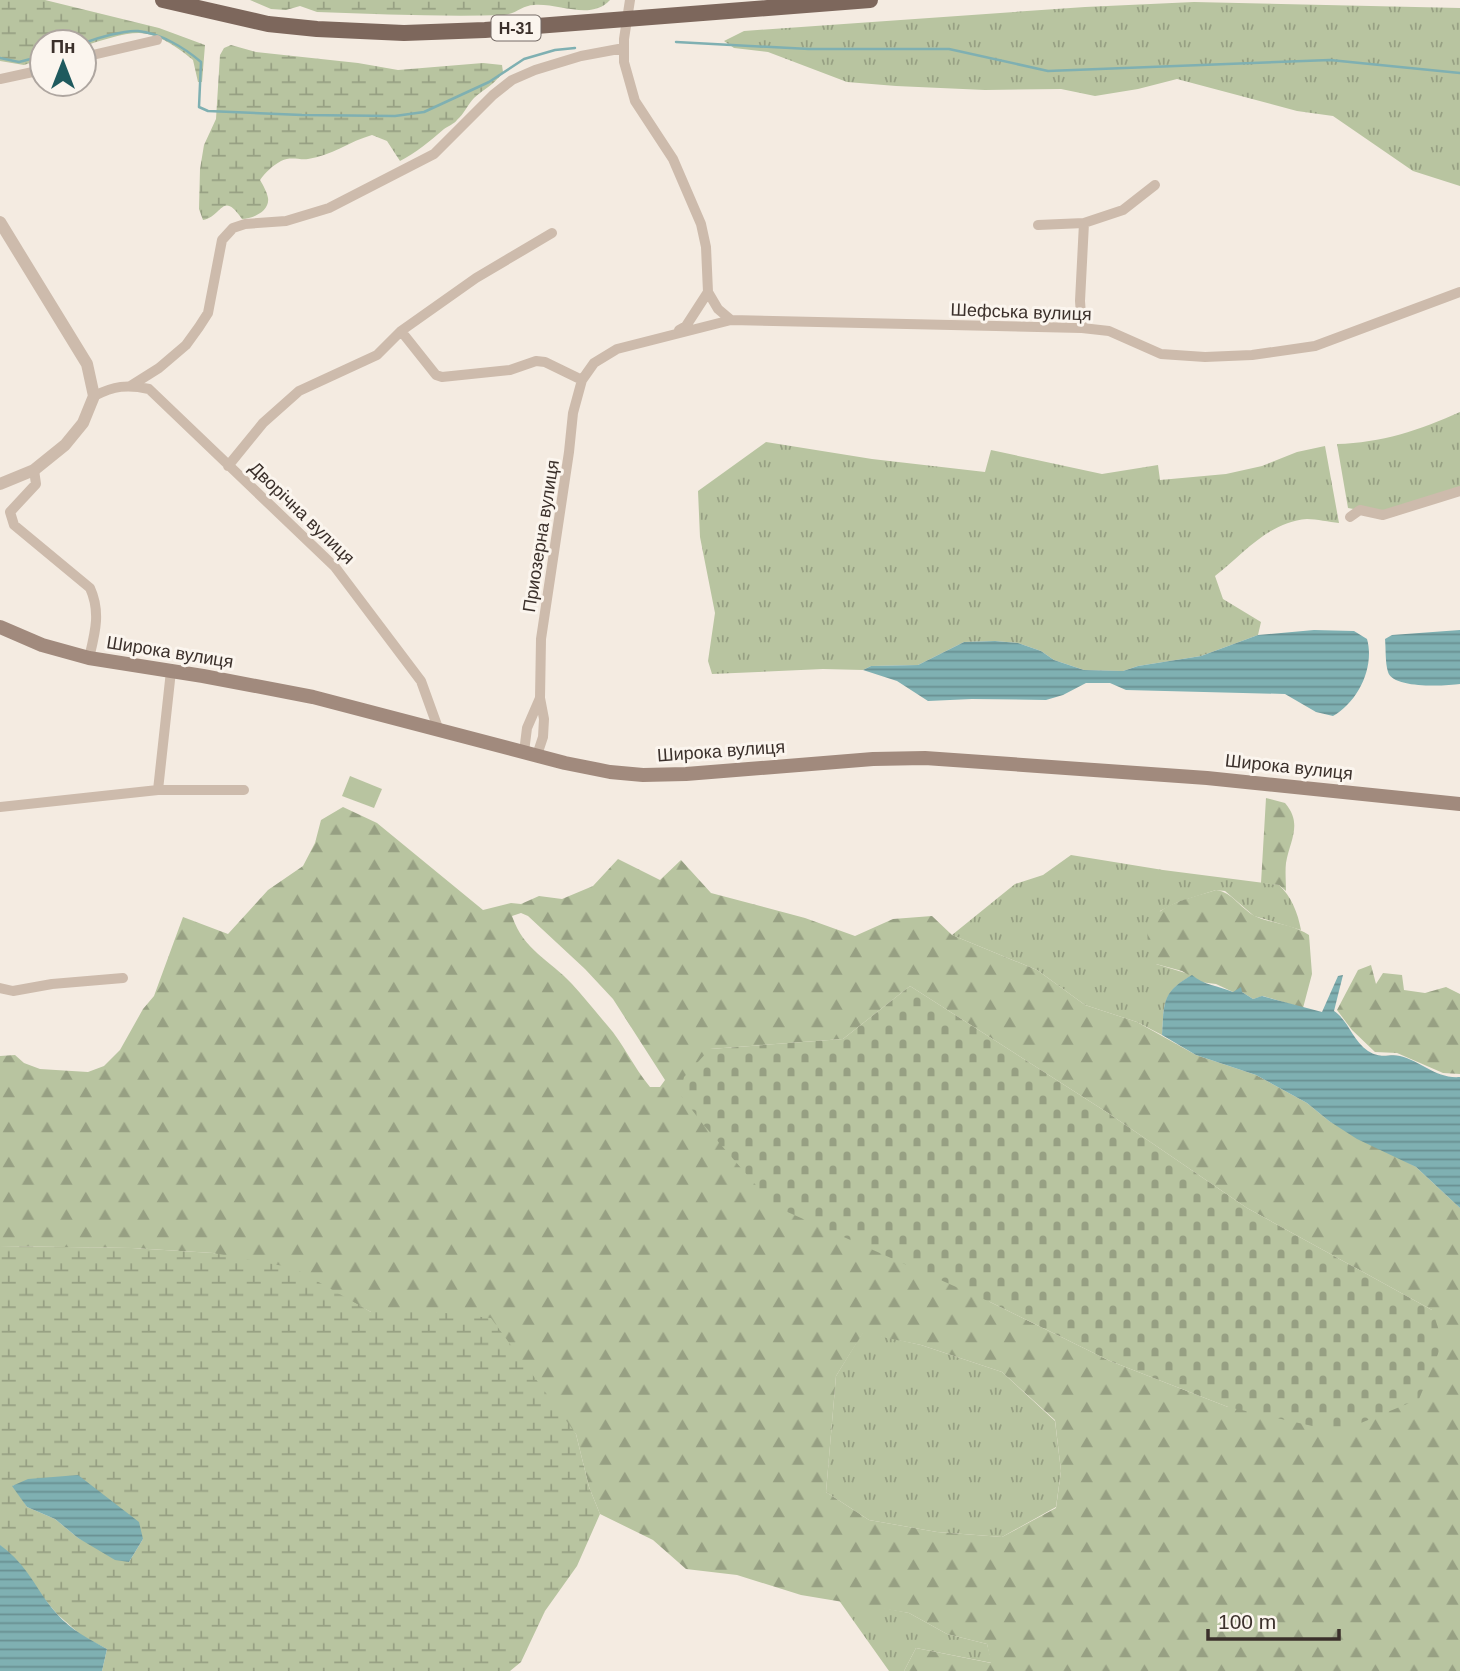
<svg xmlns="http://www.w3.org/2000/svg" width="1460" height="1671" font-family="Arial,sans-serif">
<defs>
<pattern id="grass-tufts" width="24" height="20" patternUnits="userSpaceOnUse" patternTransform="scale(1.75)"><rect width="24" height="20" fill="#b8c4a0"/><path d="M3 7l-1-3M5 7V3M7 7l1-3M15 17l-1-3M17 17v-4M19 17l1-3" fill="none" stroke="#97a083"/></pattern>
<pattern id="forest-firs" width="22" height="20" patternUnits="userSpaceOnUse" patternTransform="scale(1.75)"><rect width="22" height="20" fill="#b8c4a0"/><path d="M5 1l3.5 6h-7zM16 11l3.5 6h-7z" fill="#97a083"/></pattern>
<pattern id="wetland-marsh" width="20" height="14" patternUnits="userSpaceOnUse" patternTransform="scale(1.75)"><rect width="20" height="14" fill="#b8c4a0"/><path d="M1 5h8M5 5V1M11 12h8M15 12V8" fill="none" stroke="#97a083"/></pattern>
<pattern id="cemetery-stones" width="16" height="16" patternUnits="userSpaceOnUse" patternTransform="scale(1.75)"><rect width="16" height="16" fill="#b8c4a0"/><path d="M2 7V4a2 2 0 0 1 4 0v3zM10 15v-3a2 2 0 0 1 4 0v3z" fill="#97a083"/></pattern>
<pattern id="water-rules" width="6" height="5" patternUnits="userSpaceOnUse" patternTransform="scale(1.75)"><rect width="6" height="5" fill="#7fb0b2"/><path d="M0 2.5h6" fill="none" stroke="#699091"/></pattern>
</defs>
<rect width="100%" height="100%" fill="#f4ebe1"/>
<path fill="url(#grass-tufts)" d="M 1194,2 L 1460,8 L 1460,186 L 1413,171 L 1333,116 L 1297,111 L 1177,79 L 1138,89 L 1095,96 L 1061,89 L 985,90 L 896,86 L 847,82 L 768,52 L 734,48 L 724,41 L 744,31 L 1085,7 Z
M 1460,412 L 1460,489 L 1381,514 L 1348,508 L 1337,444 C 1381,443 1420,430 1460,412 Z
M 766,442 L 872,459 L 985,472 L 991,450 L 1102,474 L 1158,465 L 1160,480 L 1226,474 L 1262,466 L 1297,452 L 1325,446 L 1339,523 C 1329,522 1317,519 1307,519 C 1268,522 1244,554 1215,576 L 1223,599 L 1261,622 L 1258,635 L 1201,656 L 1138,666 L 1123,671 L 1084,670 L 1054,660 L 1041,651 L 1018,643 L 995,641 L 964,642 L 918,665 L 871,666 L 863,670 L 823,669 L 712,674 L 708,661 L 715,613 L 700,537 L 698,491 Z
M 1071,855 L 1163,870 L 1279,885 C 1291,896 1298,913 1301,930 L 1254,916 L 1225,891 L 1216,890 L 1178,902 L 1160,911 L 1156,964 L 1192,975 C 1162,993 1164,1002 1162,1035 L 1137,1022 L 1085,1005 L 1037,970 L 952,935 L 1015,884 L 1043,875 Z
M 863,1332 L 921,1345 L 1002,1372 L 1055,1421 L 1061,1471 L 1056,1507 L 1002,1537 L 937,1532 L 869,1520 L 826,1492 L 836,1376 Z
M 838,1599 L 909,1613 L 947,1634 L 987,1644 L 992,1663 L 916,1648 L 904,1671 L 889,1671 Z"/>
<path fill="url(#forest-firs)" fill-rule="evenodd" d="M 1266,798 L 1285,803 C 1303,824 1290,840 1286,863 C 1285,872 1286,882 1286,891 L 1279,885 L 1261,883 Z
M 343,807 L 377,823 L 483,910 L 511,903 L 521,904 L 539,896 L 562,899 L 593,886 L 618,859 L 660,880 L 681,860 L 711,893 L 805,918 L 855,936 L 893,919 L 932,916 L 952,935 L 1037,970 L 1085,1005 L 1137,1022 L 1196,1055 L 1256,1075 L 1307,1103 L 1329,1121 L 1416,1167 L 1460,1208 L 1460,1671 L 904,1671 L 916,1648 L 991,1663 L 987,1644 L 947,1634 L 909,1613 L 801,1595 L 737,1575 L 686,1569 L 653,1540 L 600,1514 L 589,1487 L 576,1434 L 436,1312 L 371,1312 L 341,1296 L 213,1253 L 132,1248 L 0,1246 L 0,1056 L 15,1055 L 24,1063 L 40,1069 L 88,1072 L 104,1066 L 120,1050 L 143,1009 L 154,996 L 183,917 L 228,934 L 268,890 L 303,866 L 315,843 L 321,820 ZM 521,913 L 528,916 L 585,969 L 613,999 L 665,1080 L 660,1087 L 650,1087 C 633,1067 624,1044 607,1025 C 595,1011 584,997 572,984 C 549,959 524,951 512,916 ZM 910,986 L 1108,1113 L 1247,1208 L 1432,1310 L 1228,1407 L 1110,1361 L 990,1302 L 710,1049 L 843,1039 ZM 863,1333 L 921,1345 L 1002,1372 L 1055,1420 L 1061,1471 L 1056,1508 L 1002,1537 L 937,1532 L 869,1520 L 826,1492 L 836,1376 Z
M 1216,890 C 1233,892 1241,910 1257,917 C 1274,924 1293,924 1309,935 L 1312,974 L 1303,1008 L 1263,996 L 1253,999 L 1242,992 L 1233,992 L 1216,984 L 1200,982 L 1182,971 L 1156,964 C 1128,910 1174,903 1216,890 Z
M 1371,965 L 1376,984 L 1383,973 L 1402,975 L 1404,990 L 1425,993 L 1446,987 L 1460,994 L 1460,1074 L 1443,1073 L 1397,1053 L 1375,1052 L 1352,1030 L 1337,1010 L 1358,970 Z"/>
<path fill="url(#wetland-marsh)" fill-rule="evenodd" d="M 0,0 L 45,0 L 159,28 L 205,45 L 202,82 L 198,82 L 193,60 C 179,48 157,33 139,33 C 122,33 100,41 84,46 L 84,42 L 42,42 L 42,59 L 24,65 L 0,61 Z
M 250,0 L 610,0 C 591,21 559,3 534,5 C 523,5 516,14 504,15 C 442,17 379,14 317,12 L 300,6 L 286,10 L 271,9 Z
M 231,45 L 256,52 L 358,63 L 398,70 L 483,63 L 502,65 L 503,72 C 495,84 484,89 474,98 C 468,104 464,114 457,120 C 454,124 448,126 444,129 C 430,141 416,153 400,161 L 387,141 L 372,135 C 350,141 331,156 308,159 C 298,160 291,156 281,161 C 272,166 266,172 260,180 C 263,185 267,192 268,198 C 270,211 253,219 242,219 C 222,190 223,216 203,220 L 199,209 L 200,169 L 204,145 L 216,119 L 220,55 L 224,48 Z
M 0,1246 L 132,1248 L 213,1253 L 294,1268 L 371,1312 L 436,1312 L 491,1318 L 576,1434 L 589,1487 L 600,1514 L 577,1566 L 545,1611 L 521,1662 L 510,1671 L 102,1671 L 107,1649 L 82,1636 L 57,1614 L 0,1545 ZM 13,1485 L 143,1539 L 129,1562 L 78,1538 L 55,1519 L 27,1507 Z"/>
<path fill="url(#cemetery-stones)" d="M 910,986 L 1108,1113 L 1247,1208 L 1432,1310 L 1443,1342 L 1419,1399 L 1339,1432 L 1228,1407 L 1110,1361 L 990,1302 L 774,1206 L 702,1123 L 680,1094 L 684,1077 L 710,1049 L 843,1039 Z"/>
<path fill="#b8c4a0" d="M 350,776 L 382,789 L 374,808 L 342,796 Z"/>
<path fill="url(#water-rules)" d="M 1314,630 L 1354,631 L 1367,639 C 1375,667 1358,702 1333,716 L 1316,712 L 1285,694 L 1126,690 L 1110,683 L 1086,683 L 1063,695 L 1046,700 L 972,699 L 928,701 L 897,681 L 863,670 L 871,666 L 918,665 L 964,642 L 995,641 L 1018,643 L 1041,651 L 1054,660 L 1084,670 L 1123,671 L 1138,666 L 1201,656 L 1258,635 Z
M 1460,630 L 1460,684 C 1445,686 1393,689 1388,672 C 1385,662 1386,649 1385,639 L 1392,635 Z
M 1192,975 C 1203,985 1219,986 1233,992 L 1241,987 L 1242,992 L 1253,999 L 1262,996 L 1322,1012 L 1338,976 L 1343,975 L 1334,1011 C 1349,1021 1352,1040 1368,1051 C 1383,1060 1388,1053 1400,1056 C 1421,1061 1436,1079 1460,1077 L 1460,1208 L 1416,1167 L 1357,1139 L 1329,1121 L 1307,1103 L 1256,1075 L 1196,1055 L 1162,1035 C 1164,1002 1162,992 1192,975 Z
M 78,1475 L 139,1522 L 143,1539 L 129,1562 L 115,1560 L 78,1538 L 55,1519 L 27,1507 L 12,1486 L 28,1479 Z
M 0,1545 C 29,1566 35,1589 57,1614 C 71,1630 89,1639 107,1649 L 102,1671 L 0,1671 Z"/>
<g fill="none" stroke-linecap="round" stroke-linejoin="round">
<path stroke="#7fb0b2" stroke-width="2.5" d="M 676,42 L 809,49 L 949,49 L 1048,71 L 1330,60 L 1460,73
M 84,43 C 97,38 124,30 138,31 C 160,33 185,48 201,62 L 199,107 L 208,111 L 302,115 L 395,116 L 424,112 L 489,82 L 524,59 L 555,50 L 575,48
M 0,58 L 19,62 L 42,56"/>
<path stroke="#cdbbac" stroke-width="10" d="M 630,0 L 624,39 L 624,62 L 635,101 L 673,159 L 701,224 L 706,247 L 708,292 L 686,326 L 679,330
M 84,57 L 157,40
M 0,79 L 42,70
M 1038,225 L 1084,223 L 1123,210 L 1155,185
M 708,292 L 718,309 L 731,320
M 1082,328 L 1080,301 L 1084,223
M 401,331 L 436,375 L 442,377 L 510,370 L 536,361 L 545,362 L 582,380
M 132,385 L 159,368 L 186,345 L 199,327 L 208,313 L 222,240 L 233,228 L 245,224 L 286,221 L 329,208 L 434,154 L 493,95 L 512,80 L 535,70 L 581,56 L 624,48
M 94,396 C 114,386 127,384 149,389 L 335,567 L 421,681 L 438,728
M 228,466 L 263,423 L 299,391 L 377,355 L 401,331 L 476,278 L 552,233
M 34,470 L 36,484 L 10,512 L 14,525 L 90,588 C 101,612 95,633 89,658
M 1350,517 L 1360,510 L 1383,515 L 1460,491
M 524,752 L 527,728 L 540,698
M 537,755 L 543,737 L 544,719 L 540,698 L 541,639 L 569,452 L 573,413 L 582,380 L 594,363 L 617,349 L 731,320 L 1082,328 L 1109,331 L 1161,354 L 1205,357 L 1252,355 L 1315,346 L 1460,292
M 158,790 L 171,671
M 0,807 L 158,790 L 244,790
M 0,988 L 13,991 L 52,984 L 123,978"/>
<path stroke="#cdbbac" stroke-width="12" d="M 0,222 L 87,364 L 94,396 L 83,423 L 65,445 L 34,470 L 0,484"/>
<path stroke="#a18a7d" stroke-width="14" d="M 0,627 L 42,645 L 89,658 L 203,676 L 313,697 L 565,763 L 610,772 L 643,775 L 686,774 L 873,759 L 925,758 L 1207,778 L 1460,804"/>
<path stroke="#7d675c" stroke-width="16" d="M 163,0 L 268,24 L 317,29 L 404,33 L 485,30 L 870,0"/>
</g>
<g text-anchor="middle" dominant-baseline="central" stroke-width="6" stroke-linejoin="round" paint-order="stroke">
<rect fill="#fbf5ee" stroke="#756b66" stroke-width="2" x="491.5" y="15.5" width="49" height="25" rx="5"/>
<g font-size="16" font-weight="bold" fill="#3b302b">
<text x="516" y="28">Н-31</text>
</g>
<g font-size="18" fill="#3b302b" stroke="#fbf5ee">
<text transform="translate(1021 312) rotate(2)">Шефська вулиця</text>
<text transform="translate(302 513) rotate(44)">Дворічна вулиця</text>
<text transform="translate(541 536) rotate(-81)">Приозерна вулиця</text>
<text transform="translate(170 652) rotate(9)">Широка вулиця</text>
<text transform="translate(721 751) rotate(-4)">Широка вулиця</text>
<text transform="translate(1289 767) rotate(6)">Широка вулиця</text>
</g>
</g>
<g transform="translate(63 63)"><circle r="33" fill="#fbf5ee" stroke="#aea6a0" stroke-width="2"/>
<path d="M0-5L12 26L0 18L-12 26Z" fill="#1f5a5e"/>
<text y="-10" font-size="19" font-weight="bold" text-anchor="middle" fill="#3b302b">Пн</text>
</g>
<path d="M1208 1629v10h131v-10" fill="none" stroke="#3b302b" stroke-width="3.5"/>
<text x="1218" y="1629" font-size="21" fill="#3b302b" stroke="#fbf5ee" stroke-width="5" paint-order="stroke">100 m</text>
</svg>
